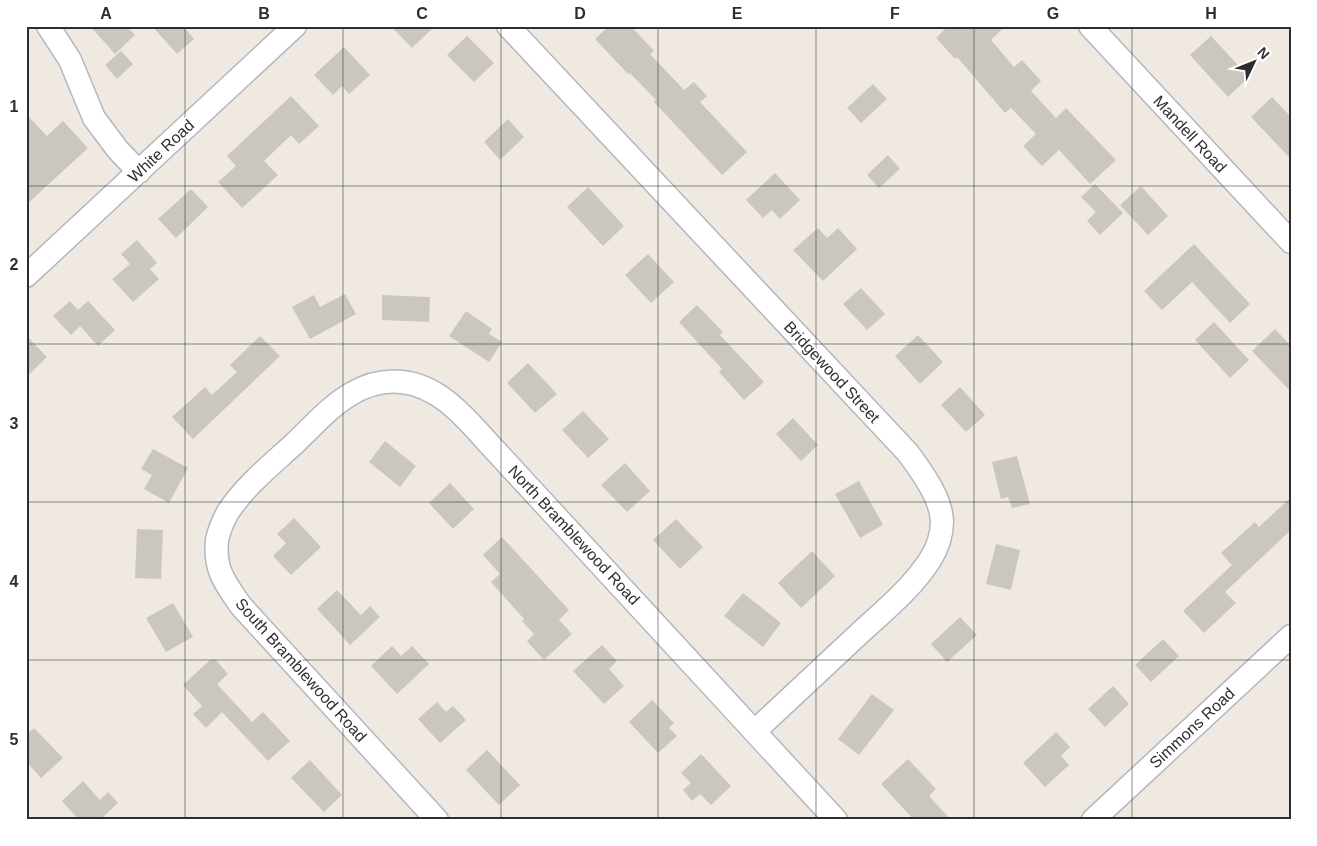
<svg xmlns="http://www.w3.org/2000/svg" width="1317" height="846" font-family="Helvetica,sans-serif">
<rect width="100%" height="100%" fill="#efe9e1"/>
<path fill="#cbc7bf" d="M 90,26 L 127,26 L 135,35 L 115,54 Z
M 152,26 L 183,26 L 194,39 L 177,54 Z
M 391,26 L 435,26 L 412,48 Z
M 609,26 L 631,26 L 654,51 L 650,54 L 684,90 L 694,82 L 707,96 L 700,102 L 747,152 L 722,175 L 654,102 L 656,100 L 630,73 L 628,74 L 595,39 Z
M 948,26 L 1005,26 L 991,40 L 1014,67 L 1022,60 L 1041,81 L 1031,91 L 1056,118 L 1066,108 L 1116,160 L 1090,184 L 1059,150 L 1042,166 L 1023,146 L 1036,134 L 1011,108 L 1005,113 L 957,57 L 955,59 L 936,38 Z
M 467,36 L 494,63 L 474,82 L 447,55 Z
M 1211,36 L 1249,77 L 1228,97 L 1190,55 Z
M 344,47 L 370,75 L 349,94 L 342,86 L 333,95 L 314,75 Z
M 121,51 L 133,64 L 117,79 L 105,65 Z
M 873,84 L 887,99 L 861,123 L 847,108 Z
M 291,96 L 319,126 L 299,144 L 291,135 L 264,161 L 278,175 L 242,208 L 218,182 L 236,166 L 227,156 Z
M 1272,97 L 1291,117 L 1291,159 L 1251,117 Z
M 26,114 L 47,136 L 63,121 L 88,148 L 26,205 Z
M 508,119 L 524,137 L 500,160 L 484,142 Z
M 888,155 L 900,169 L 879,188 L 867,175 Z
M 775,173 L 800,200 L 780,219 L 772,210 L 763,218 L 746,200 Z
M 1095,184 L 1123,213 L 1100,235 L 1087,221 L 1096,212 L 1081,197 Z
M 1141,186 L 1168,216 L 1148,235 L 1120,205 Z
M 588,187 L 624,226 L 603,246 L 567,207 Z
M 191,189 L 208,207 L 176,238 L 158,219 Z
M 818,228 L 827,238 L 838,228 L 857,249 L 823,281 L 793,250 Z
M 137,240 L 157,263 L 150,269 L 159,279 L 133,302 L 112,279 L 130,264 L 121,254 Z
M 1194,244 L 1250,304 L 1230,323 L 1192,282 L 1162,310 L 1144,291 Z
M 648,254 L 674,282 L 651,303 L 625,275 Z
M 861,288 L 885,314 L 867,330 L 843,304 Z
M 345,294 L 356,314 L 310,339 L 292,307 L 314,295 L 320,307 Z
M 382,295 L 430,297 L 429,322 L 382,320 Z
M 70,301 L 78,310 L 88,301 L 115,330 L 98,346 L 80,326 L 71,335 L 53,316 Z
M 697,305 L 723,332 L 720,335 L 764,382 L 744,400 L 719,372 L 722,369 L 679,322 Z
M 466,311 L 492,329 L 489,334 L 502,342 L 489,362 L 449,336 Z
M 1214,322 L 1249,360 L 1230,378 L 1195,340 Z
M 1275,329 L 1291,346 L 1291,392 L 1252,351 Z
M 26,335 L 47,357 L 26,377 Z
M 918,335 L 943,362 L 920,384 L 895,356 Z
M 260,336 L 280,356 L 193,439 L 172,417 L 205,387 L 212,395 L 237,372 L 230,365 Z
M 528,363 L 557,394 L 535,413 L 507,383 Z
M 960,387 L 985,415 L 966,432 L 941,405 Z
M 583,411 L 609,439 L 588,458 L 562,430 Z
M 793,418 L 818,445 L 801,461 L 776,434 Z
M 385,441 L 416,466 L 400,487 L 369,462 Z
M 153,449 L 188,468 L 169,503 L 144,489 L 152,475 L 141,469 Z
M 1017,456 L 1030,504 L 1012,508 L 1008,497 L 1001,499 L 992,462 Z
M 625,463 L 650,491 L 627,512 L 601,485 Z
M 859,481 L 883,525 L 860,538 L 835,494 Z
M 450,483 L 474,509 L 453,529 L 429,503 Z
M 1291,497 L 1291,530 L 1225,592 L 1236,603 L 1204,633 L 1183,611 L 1232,565 L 1221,553 L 1255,522 L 1259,527 Z
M 294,518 L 321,547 L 291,575 L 273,556 L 286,543 L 277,534 Z
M 676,519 L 703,547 L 680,569 L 653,540 Z
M 137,529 L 163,530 L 161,579 L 135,578 Z
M 502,537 L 569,610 L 559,620 L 572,634 L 544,660 L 527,641 L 534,634 L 522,621 L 524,619 L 491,582 L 500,574 L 483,555 Z
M 996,544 L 1020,550 L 1011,590 L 986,584 Z
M 812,551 L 835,576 L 801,608 L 778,583 Z
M 337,590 L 361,615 L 370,606 L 380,617 L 350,645 L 317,609 Z
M 743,593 L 781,623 L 763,647 L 724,616 Z
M 173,603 L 193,637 L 166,652 L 146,618 Z
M 960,617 L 977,635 L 947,662 L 931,644 Z
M 1163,639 L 1179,656 L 1151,682 L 1135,665 Z
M 602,645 L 617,661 L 609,669 L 624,686 L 604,704 L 573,671 Z
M 392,646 L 401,656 L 412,646 L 429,664 L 397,694 L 371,666 Z
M 210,660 L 216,660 L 228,674 L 217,684 L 252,722 L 263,712 L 290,741 L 268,761 L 222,712 L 206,728 L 193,714 L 202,706 L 183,685 Z
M 1113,686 L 1129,704 L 1105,727 L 1088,709 Z
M 872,694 L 894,710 L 859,755 L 838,739 Z
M 652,700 L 674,723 L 669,728 L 677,736 L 658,753 L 629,722 Z
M 437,702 L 446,712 L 453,706 L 466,720 L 440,743 L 418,719 Z
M 34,728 L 63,758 L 41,778 L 26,761 L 26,735 Z
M 1056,732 L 1070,747 L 1061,756 L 1069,765 L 1045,787 L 1023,763 Z
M 487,750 L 520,785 L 499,805 L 466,770 Z
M 701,754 L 731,786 L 711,805 L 700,794 L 692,801 L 683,790 L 691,783 L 681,773 Z
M 908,759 L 936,789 L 929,796 L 951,820 L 914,820 L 881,784 Z
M 310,760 L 342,795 L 324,812 L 291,778 Z
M 83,781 L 100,800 L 108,792 L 118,803 L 100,820 L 79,820 L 62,801 Z"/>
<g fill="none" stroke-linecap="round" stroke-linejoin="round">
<g stroke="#b4b7c1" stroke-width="25">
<path id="minor" d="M 48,26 L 70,60 L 94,118 L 118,150 L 139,172
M 508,26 L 908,453 C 921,471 941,497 942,521 C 942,534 937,549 930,560 C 912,588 885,610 861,632 C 826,665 790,698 755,731
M 1090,26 L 1291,242
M 26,276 L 295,26
M 437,820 L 241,606 C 225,583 214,570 217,540 C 219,531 223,521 228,512 C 245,486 271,465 294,444 C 312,427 329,407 351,394 C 366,385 384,380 402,382 C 441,386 467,420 492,447 L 836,820
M 1093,820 L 1291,636"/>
</g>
<use href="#minor" stroke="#fff" stroke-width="22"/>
</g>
<path fill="none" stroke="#2e2e2e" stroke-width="1" stroke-opacity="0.55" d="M 185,26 L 185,820M 343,26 L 343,820M 501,26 L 501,820M 658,26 L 658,820M 816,26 L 816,820M 974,26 L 974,820M 1132,26 L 1132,820M 26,186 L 1291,186M 26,344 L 1291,344M 26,502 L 1291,502M 26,660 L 1291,660"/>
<g text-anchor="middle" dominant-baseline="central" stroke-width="4" stroke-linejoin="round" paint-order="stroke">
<g font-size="16" fill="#2e2e2e" stroke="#fff">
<text transform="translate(1190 134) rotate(47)">Mandell Road</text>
<text transform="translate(161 151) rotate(-43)">White Road</text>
<text transform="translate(832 372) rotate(47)">Bridgewood Street</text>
<text transform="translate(574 535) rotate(47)">North Bramblewood Road</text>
<text transform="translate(301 670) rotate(48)">South Bramblewood Road</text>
<text transform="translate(1192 728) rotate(-43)">Simmons Road</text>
</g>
</g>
<rect width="1317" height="846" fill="none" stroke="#ffffff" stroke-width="55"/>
<g transform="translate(1254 62) rotate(47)" stroke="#ffffff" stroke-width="4" paint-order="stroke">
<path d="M0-4L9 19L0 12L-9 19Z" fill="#2e2e2e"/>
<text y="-8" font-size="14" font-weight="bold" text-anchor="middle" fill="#2e2e2e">N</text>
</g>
<rect x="28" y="28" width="1262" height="790" fill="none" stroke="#2e2e2e" stroke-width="2"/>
<g font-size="16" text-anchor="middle" font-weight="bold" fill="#2e2e2e">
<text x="106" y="19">A</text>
<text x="264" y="19">B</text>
<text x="422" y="19">C</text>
<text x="580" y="19">D</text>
<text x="737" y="19">E</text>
<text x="895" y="19">F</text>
<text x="1053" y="19">G</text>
<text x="1211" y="19">H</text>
<text x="14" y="112">1</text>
<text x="14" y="270">2</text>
<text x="14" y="429">3</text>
<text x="14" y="587">4</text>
<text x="14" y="745">5</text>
</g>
</svg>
